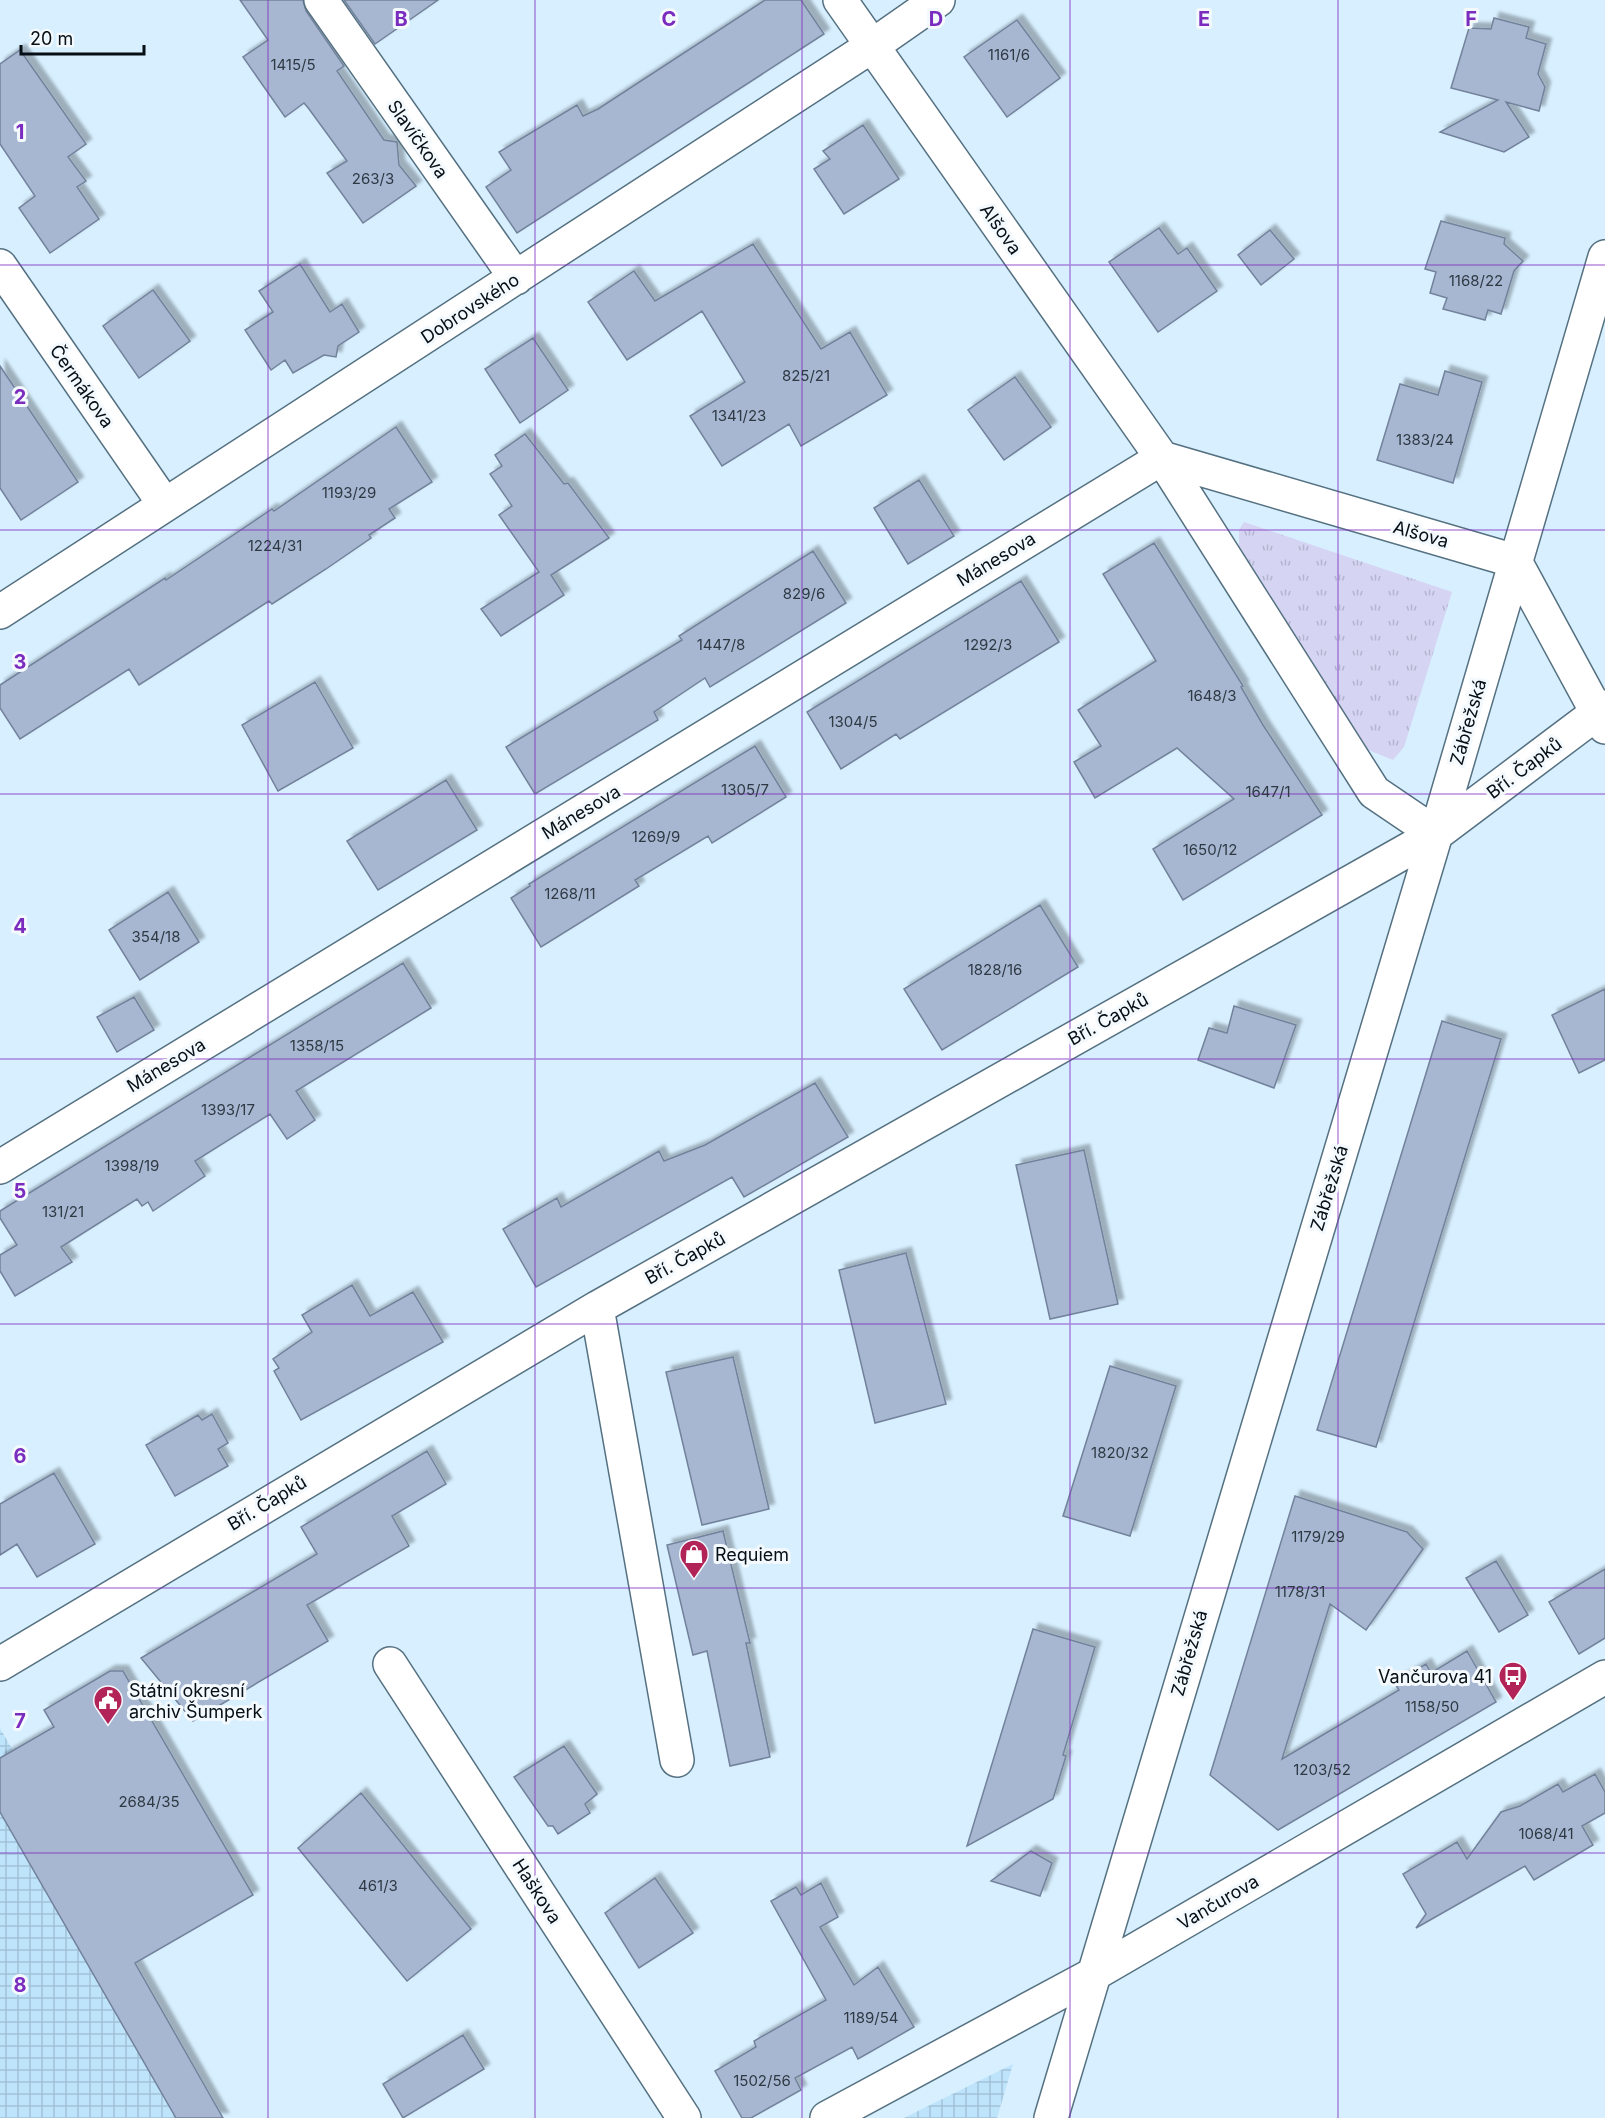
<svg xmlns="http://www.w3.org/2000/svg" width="1605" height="2118" font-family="Inter,sans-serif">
<defs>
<pattern id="industrial-grid" width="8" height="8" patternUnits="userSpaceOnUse" patternTransform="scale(1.5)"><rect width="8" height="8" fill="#bee4fc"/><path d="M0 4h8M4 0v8" fill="none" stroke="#a2c2d7"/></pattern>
<pattern id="grass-tufts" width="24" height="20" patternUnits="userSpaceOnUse" patternTransform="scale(1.5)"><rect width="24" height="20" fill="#d5d4f3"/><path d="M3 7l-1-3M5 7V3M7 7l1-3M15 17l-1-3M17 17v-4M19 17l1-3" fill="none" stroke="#b5b5cf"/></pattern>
<filter id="shadow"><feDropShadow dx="5.5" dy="-5.5" stdDeviation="1.5" flood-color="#0004"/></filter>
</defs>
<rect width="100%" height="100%" fill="#d7efff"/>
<path fill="url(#industrial-grid)" d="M 0,1728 L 223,2118 L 0,2118 Z
M 1013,2064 L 997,2118 L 904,2118 Z"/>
<path fill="url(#grass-tufts)" d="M 1244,522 L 1452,592 L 1404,747 L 1393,760 L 1361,747 L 1239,558 L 1239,530 Z"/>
<path fill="#a7b7d1" stroke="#73829b" stroke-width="1.5" filter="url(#shadow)" d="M 240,0 L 303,0 L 306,11 L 344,66 L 337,71 L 384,140 L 397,142 L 399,165 L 416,186 L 363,223 L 327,173 L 347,161 L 309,109 L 304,103 L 285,117 L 243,57 L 268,40 Z
M 344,0 L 438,0 L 375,44 Z
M 765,0 L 801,0 L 824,34 L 517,233 L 486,187 L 511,170 L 499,152 L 577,105 L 583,116 L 598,109 Z
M 1494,18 L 1529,27 L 1526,38 L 1546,44 L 1538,74 L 1545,87 L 1539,111 L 1506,102 L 1529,137 L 1504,152 L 1440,132 L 1498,100 L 1451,88 L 1469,28 L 1491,29 Z
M 1017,20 L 1060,78 L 1007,117 L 964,57 Z
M 20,50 L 86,144 L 68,157 L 86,181 L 77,187 L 99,219 L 50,253 L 19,208 L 35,196 L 0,144 L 0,64 Z
M 863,125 L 899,179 L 844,214 L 814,169 L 830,159 L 823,151 Z
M 1441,221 L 1505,238 L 1504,244 L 1523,261 L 1514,271 L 1501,314 L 1488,310 L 1485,320 L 1443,309 L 1447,298 L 1430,293 L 1436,272 L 1425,269 Z
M 1159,228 L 1178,254 L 1187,248 L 1217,291 L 1158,332 L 1109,262 Z
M 1270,230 L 1294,259 L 1261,285 L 1238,255 Z
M 753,244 L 821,349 L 850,332 L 887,395 L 801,446 L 789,424 L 722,466 L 690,416 L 745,382 L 702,311 L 627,360 L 588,302 L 634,271 L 655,301 Z
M 300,264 L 330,312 L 342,304 L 359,332 L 338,346 L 336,357 L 324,355 L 293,373 L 285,360 L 271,370 L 245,330 L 273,312 L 259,291 Z
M 153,290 L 190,341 L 139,378 L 103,326 Z
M 533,338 L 568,390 L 520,423 L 485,369 Z
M 0,366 L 78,482 L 21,520 L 0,488 Z
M 1445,371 L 1482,382 L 1453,483 L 1377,460 L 1400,384 L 1438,395 Z
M 1015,377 L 1051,427 L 1004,460 L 968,410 Z
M 396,427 L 432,482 L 389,509 L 395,518 L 369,535 L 371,538 L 326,569 L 272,604 L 269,601 L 139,685 L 129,669 L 20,739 L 0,708 L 0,685 L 165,578 L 166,580 L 272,509 L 274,511 Z
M 525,434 L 564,484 L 568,483 L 609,538 L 551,575 L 564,595 L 501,636 L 481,609 L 539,572 L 499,515 L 512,506 L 490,474 L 502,466 L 495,455 Z
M 919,480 L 954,536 L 908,564 L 874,508 Z
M 1154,543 L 1243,686 L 1241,687 L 1263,725 L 1322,815 L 1183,900 L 1153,849 L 1234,799 L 1177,748 L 1095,798 L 1074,762 L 1101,746 L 1078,710 L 1156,661 L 1103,574 Z
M 813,551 L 846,603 L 710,687 L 705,678 L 654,712 L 658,720 L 535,794 L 506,747 L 682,640 L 679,636 Z
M 1021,581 L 1059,642 L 900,739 L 896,734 L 841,769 L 807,712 Z
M 315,682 L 353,748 L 278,791 L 242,725 Z
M 755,746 L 786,797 L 712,843 L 708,836 L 635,880 L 639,886 L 541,947 L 511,898 L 530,886 L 529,884 Z
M 446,780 L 477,830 L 378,890 L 347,841 Z
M 168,892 L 199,942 L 140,980 L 109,930 Z
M 1040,905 L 1078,967 L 942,1050 L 904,989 Z
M 403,963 L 431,1008 L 296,1091 L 315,1120 L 287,1139 L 270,1114 L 195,1161 L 205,1176 L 153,1211 L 148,1202 L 142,1206 L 137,1199 L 61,1247 L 72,1262 L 15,1296 L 0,1271 L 0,1255 L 17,1245 L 0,1218 L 0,1211 Z
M 1605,989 L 1605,1060 L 1579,1073 L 1552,1015 Z
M 134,997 L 154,1030 L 117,1052 L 97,1017 Z
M 1234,1006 L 1296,1025 L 1274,1088 L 1198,1060 L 1209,1028 L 1227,1033 Z
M 1442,1021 L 1501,1039 L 1376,1447 L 1317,1430 Z
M 815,1083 L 848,1137 L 744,1197 L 732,1177 L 536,1287 L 503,1229 L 557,1198 L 561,1207 L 659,1151 L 664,1161 L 705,1145 Z
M 1084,1150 L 1118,1304 L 1050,1319 L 1016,1165 Z
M 906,1253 L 946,1404 L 875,1423 L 839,1270 Z
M 352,1285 L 370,1316 L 413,1292 L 443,1342 L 301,1420 L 274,1371 L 279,1368 L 273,1359 L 312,1332 L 302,1315 Z
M 733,1357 L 769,1509 L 702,1525 L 666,1372 Z
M 1110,1366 L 1176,1386 L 1130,1536 L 1063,1516 Z
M 212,1414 L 228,1443 L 218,1449 L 228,1466 L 175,1496 L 146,1445 L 198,1415 L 202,1420 Z
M 427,1451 L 446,1484 L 392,1516 L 409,1546 L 307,1605 L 328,1641 L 193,1721 L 141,1658 L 317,1554 L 301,1527 Z
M 54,1473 L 95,1544 L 37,1577 L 17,1544 L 0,1555 L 0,1504 Z
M 1295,1496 L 1407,1532 L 1423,1549 L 1366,1630 L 1330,1604 L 1282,1759 L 1399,1690 L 1394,1682 L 1426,1664 L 1431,1673 L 1467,1651 L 1496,1702 L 1278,1830 L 1210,1775 Z
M 723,1531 L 750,1643 L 746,1643 L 770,1757 L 730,1766 L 707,1651 L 693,1655 L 667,1545 Z
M 1496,1561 L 1528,1615 L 1499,1632 L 1466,1578 Z
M 1605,1569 L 1605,1638 L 1579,1654 L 1549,1602 Z
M 1033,1629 L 1095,1647 L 1063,1755 L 1066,1756 L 1053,1799 L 967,1846 Z
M 110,1671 L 123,1671 L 253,1895 L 135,1963 L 223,2118 L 176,2118 L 0,1812 L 0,1758 L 54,1727 L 44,1710 Z
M 564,1746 L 597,1794 L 585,1804 L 590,1813 L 558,1834 L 553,1826 L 548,1826 L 514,1777 Z
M 1595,1774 L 1605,1792 L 1605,1813 L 1582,1826 L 1593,1845 L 1534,1880 L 1525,1866 L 1416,1928 L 1426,1914 L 1403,1874 L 1457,1842 L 1467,1859 L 1501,1812 L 1520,1806 L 1558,1784 L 1563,1792 Z
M 361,1793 L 471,1929 L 407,1981 L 298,1848 Z
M 1031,1851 L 1052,1863 L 1040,1896 L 991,1881 Z
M 655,1878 L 693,1933 L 639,1968 L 605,1913 Z
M 821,1883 L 838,1917 L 820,1927 L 854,1985 L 878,1967 L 914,2027 L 858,2059 L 852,2047 L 795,2078 L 801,2090 L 751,2118 L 742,2118 L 715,2071 L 756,2047 L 754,2041 L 826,2000 L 771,1901 L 796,1887 L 801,1895 Z
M 463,2035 L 484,2069 L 403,2118 L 383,2084 Z"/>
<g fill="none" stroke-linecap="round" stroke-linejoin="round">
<g stroke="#557181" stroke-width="36">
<path id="minor" d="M 321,0 L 516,278
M 840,0 L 1162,458 L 1515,561 L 1605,727
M 0,266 L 165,505
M 0,612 L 872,46 L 938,0
M 0,1167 L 1162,458 L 1374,792 L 1436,834
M 597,1308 L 677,1760
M 0,1664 L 597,1308 L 1436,834 L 1605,707
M 390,1664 L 684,2118
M 827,2118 L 1094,1974 L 1605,1677
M 1051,2118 L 1436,834 L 1605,257"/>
</g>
<use href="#minor" stroke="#fff" stroke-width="33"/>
</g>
<path fill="none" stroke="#7b2cbf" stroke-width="1.5" stroke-opacity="0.55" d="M 268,0 L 268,2118M 535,0 L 535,2118M 802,0 L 802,2118M 1070,0 L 1070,2118M 1338,0 L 1338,2118M 0,265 L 1605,265M 0,530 L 1605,530M 0,794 L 1605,794M 0,1059 L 1605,1059M 0,1324 L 1605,1324M 0,1588 L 1605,1588M 0,1853 L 1605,1853"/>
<defs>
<g id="shop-pin" transform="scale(1.5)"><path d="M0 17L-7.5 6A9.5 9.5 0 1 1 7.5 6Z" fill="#b22357" stroke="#f3f9fd"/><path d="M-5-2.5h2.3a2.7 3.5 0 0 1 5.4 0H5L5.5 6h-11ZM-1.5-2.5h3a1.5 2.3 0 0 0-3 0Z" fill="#fff"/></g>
<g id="bus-pin" transform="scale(1.5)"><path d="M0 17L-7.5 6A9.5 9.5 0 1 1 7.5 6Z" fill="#b22357" stroke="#f3f9fd"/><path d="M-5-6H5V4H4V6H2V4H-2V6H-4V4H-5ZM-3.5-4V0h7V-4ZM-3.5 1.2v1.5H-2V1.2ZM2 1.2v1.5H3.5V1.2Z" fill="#fff"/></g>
<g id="civic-pin" transform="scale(1.5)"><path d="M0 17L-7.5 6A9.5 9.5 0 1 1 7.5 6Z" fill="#b22357" stroke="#f3f9fd"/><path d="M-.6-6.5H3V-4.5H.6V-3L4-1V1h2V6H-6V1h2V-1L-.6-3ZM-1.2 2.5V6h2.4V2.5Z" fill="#fff"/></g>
</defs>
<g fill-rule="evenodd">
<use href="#shop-pin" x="694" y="1554"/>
<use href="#bus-pin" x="1513" y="1676"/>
<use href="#civic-pin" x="108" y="1700"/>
</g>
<g text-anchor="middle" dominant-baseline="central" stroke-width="6" stroke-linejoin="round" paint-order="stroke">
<g font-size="15" fill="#2e3944">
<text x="1009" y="54">1161/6</text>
<text x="293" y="64">1415/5</text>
<text x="373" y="178">263/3</text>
<text x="1476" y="280">1168/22</text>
<text x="806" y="375">825/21</text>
<text x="739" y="415">1341/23</text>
<text x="1425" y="439">1383/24</text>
<text x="349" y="492">1193/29</text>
<text x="275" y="545">1224/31</text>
<text x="804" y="593">829/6</text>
<text x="721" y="644">1447/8</text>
<text x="988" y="644">1292/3</text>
<text x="1212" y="695">1648/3</text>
<text x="853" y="721">1304/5</text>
<text x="745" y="789">1305/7</text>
<text x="1268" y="791">1647/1</text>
<text x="656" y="836">1269/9</text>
<text x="1210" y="849">1650/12</text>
<text x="570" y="893">1268/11</text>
<text x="156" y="936">354/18</text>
<text x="995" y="969">1828/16</text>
<text x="317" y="1045">1358/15</text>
<text x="228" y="1109">1393/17</text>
<text x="132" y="1165">1398/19</text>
<text x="63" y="1211">131/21</text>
<text x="1120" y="1452">1820/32</text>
<text x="1318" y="1536">1179/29</text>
<text x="1300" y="1591">1178/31</text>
<text x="1432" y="1706">1158/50</text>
<text x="1322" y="1769">1203/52</text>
<text x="149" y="1801">2684/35</text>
<text x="1546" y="1833">1068/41</text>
<text x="378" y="1885">461/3</text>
<text x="871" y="2017">1189/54</text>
<text x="762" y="2080">1502/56</text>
</g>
<g font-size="18" fill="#050f15" stroke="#f3f9fd">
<text transform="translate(418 139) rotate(55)">Slavíčkova</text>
<text transform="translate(1001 229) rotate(55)">Alšova</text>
<text transform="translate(470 308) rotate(-33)">Dobrovského</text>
<text transform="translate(82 386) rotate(55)">Čermákova</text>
<text transform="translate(1421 534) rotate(16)">Alšova</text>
<text transform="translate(996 559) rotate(-31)">Mánesova</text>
<text transform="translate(1468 722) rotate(-74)">Zábřežská</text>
<text transform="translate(1524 768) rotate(-37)">Bří. Čapků</text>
<text transform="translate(581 812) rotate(-31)">Mánesova</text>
<text transform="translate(1108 1019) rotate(-29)">Bří. Čapků</text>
<text transform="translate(166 1065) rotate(-31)">Mánesova</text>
<text transform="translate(1329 1188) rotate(-73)">Zábřežská</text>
<text transform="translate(685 1258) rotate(-29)">Bří. Čapků</text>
<text transform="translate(267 1503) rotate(-31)">Bří. Čapků</text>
<text transform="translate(1189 1653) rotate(-74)">Zábřežská</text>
<text transform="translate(537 1891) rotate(57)">Haškova</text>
<text transform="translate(1218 1902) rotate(-30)">Vančurova</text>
</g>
<g font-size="18" fill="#050f15" stroke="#f3f9fd" text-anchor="start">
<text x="715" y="1554">Requiem</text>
<text x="1492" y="1676" text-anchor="end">Vančurova 41</text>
<text x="129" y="1690">Státní okresní<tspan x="129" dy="21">archiv Šumperk</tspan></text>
</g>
</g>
<g font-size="20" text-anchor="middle" font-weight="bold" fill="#7b2cbf" stroke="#f3f9fd" stroke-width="6" stroke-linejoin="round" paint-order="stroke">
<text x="401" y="26">B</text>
<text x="669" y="26">C</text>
<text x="936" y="26">D</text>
<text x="1204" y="26">E</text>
<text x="1471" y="26">F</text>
<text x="20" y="139">1</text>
<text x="20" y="404">2</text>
<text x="20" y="669">3</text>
<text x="20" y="933">4</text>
<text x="20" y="1198">5</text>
<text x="20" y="1463">6</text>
<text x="20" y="1728">7</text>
<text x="20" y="1992">8</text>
</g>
<path d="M21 45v9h123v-9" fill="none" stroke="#050f15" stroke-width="3"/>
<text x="30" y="45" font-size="18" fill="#050f15" stroke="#f3f9fd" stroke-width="4.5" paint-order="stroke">20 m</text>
</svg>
